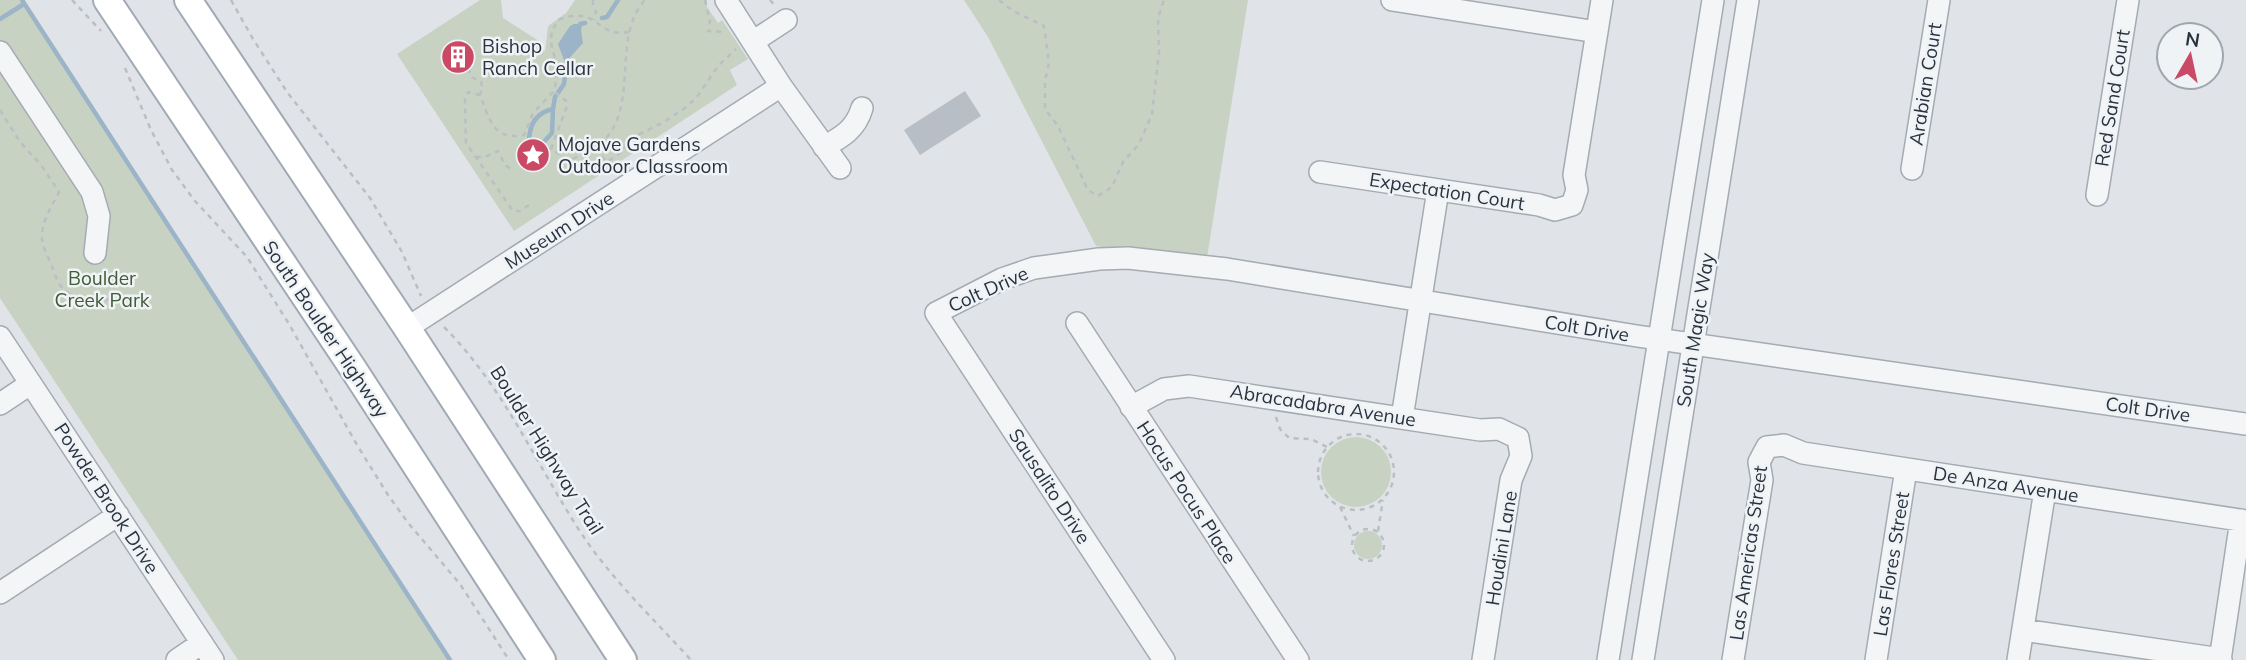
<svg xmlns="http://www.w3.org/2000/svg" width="2246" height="660" font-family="Mulish,sans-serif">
<rect width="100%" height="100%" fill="#e0e4e9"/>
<path fill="#c7d2c2" d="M 0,0 L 22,0 L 451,660 L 238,660 L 0,298 Z
M 480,0 L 501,0 L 503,18 L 539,41 L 545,52 L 548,26 L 566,13 L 575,0 L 707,0 L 707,7 L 718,23 L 722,20 L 748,59 L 730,70 L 737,85 L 514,231 L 397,54 Z
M 964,0 L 1248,0 L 1206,264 L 1096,246 L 988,37 Z
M1321 472a35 35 0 1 1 70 0a35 35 0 1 1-70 0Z
M1354 545a14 14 0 1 1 28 0a14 14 0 1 1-28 0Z"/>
<path fill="#9cb4c8" d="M 574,24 L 580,24 L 583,43 L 565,63 L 558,44 L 570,26 Z"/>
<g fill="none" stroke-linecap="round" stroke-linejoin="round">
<path stroke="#9cb4c8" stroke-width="4.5" d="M 22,0 L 450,660
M 602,18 L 607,17 L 618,0
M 0,19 L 24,4
M 579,29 L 580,24 L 585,23
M 529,147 C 528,128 534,113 553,109
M 538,148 L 552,133 L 553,109 L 555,97 L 564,84 L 567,60"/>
</g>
<path fill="#b8bec5" d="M 965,91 L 981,116 L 920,155 L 904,130 Z"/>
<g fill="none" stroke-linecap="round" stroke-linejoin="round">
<g stroke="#a5abb3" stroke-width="24">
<path id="minor" d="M 726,0 L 781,86 L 840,168
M 1392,0 L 1597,32
M 754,41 L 786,20
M 0,52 L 92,192 L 99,216 L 95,253
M 824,147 C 842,137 856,129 862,108
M 1912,169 L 1939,0
M 1320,172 L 1539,205 L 1555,210 L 1572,205 L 1577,190 L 1574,175 L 1602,0
M 2097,195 L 2128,0
M 1077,323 L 1298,660
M 407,328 L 781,86
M 0,337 L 213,660
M 0,404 L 30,384
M 1131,407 L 1164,389 L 1189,386 L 1480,430 L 1499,429 L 1518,438 L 1521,456 L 1511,480 L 1483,660
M 1402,418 L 1438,190
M 0,593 L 118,515
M 2023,630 L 2221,659
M 177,660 L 202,643
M 1164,660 L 936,313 L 1002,279 L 1034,268 L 1099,259 L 1128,258 L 1227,269 L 1637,336 L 2246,424
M 1608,660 L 1713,0
M 1643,660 L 1748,0
M 1733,660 L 1762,480 L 1759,462 L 1767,447 L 1784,445 L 1803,453 L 2246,521
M 1876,660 L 1906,469
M 2018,660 L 2045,490
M 2220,660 L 2241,520"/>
</g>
<g stroke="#a0a9b4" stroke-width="30">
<path id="major" d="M 107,0 L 352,367 L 542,660
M 188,0 L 407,328 L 623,660"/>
</g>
<path stroke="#babfc4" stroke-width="2.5" stroke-dasharray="5 5" stroke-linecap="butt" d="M 72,0 L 101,31
M 231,0 L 253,39 L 287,92 L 370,198 L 402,252 L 421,296
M 593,0 L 593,6 L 596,12 L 594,20
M 705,0 L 710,21 L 708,31 L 724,32
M 770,0 L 776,7
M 999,0 L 1013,11 L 1044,26 L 1049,63 L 1045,81 L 1045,109 L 1058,126 L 1088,190 L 1098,196 L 1112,187 L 1123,162 L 1139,144 L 1152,114 L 1159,52 L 1158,18 L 1164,0
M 629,32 C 594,38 600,4 558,20 C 546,41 552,43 556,63 C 557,73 555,82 555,92 L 566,101 L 567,106 L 551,149 L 569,160 C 577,157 586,154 593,149 C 645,116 608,41 645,0
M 469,50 L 473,55 L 469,70 L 471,77 L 481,81 L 482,86 L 480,95
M 125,68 L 151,130 L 172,170 L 195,201 L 247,257 L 289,324 L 357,445 L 388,495 L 409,524 L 460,584 L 509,660
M 0,110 L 20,142 L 41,165 L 59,192 C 52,206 44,217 42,233 C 41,245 47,254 51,264 C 54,271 56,279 60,285 C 75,304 100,303 121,296
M 595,149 L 607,162 L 622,151 L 634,137 L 664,122 L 685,108 L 697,97 L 718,66 L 736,49
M 476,157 L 485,157 L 498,151 L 505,165 L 511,169
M 529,205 L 520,211 L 513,211 L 466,143 L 465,98 L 468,92 L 480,95 C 489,117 492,141 524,135 L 533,113 L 555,90
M 444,327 C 500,383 532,455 574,522 C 606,574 650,615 691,660
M 1276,417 L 1280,429 L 1289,438 L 1311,439 L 1327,447
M1318 472a38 38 0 1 1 76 0a38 38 0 1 1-76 0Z
M 1340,507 L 1354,536
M1352 545a16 16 0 1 1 32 0a16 16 0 1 1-32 0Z
M 1378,531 L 1383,500"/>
<use href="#minor" stroke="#f3f5f7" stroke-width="21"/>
<use href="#major" stroke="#fff" stroke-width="26"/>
</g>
<defs>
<g id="building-disc" transform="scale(1.75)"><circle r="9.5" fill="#ca4965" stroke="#f0f3f6"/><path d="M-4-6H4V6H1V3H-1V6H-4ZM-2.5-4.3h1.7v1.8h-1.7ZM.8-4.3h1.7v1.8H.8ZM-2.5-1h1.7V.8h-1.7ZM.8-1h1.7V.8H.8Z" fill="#fff"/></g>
<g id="sight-disc" transform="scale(1.75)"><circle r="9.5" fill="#ca4965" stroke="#f0f3f6"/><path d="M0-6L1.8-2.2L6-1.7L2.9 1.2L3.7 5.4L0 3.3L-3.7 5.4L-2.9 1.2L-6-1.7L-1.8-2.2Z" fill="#fff"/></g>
</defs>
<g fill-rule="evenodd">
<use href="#building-disc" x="458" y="57"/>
<use href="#sight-disc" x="533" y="155"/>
</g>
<g text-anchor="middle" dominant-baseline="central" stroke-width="5" stroke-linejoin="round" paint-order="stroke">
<g font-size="19" fill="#293340" stroke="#f0f3f6" text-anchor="start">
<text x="482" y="46">Bishop<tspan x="482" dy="22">Ranch Cellar</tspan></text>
<text x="558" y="144">Mojave Gardens<tspan x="558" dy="22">Outdoor Classroom</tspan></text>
</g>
<g font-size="19" fill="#293340" stroke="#f0f3f6">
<text transform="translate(1925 84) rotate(-81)">Arabian Court</text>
<text transform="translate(2112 98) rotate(-81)">Red Sand Court</text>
<text transform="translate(1447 191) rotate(9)">Expectation Court</text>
<text transform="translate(559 230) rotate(-33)">Museum Drive</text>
<text transform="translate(988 289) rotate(-24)">Colt Drive</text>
<text transform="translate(1587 328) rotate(9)">Colt Drive</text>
<text transform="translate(326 329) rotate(56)">South Boulder Highway</text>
<text transform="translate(1695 330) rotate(-81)">South Magic Way</text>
<text transform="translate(1323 405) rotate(9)">Abracadabra Avenue</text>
<text transform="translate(2148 409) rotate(8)">Colt Drive</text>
<text transform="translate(547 450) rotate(58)">Boulder Highway Trail</text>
<text transform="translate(2006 484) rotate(9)">De Anza Avenue</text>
<text transform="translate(1050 486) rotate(57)">Sausalito Drive</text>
<text transform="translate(1187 492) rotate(57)">Hocus Pocus Place</text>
<text transform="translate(107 498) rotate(57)">Powder Brook Drive</text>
<text transform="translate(1501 548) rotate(-81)">Houdini Lane</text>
<text transform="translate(1748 553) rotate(-82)">Las Americas Street</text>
<text transform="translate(1891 564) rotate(-81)">Las Flores Street</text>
</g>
<g font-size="19" fill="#405b37" stroke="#f0f3f6">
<text x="102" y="278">Boulder<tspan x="102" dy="22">Creek Park</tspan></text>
</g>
</g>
<g transform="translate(2190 56) rotate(9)"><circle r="33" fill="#f0f3f6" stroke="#a0a6ad" stroke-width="2"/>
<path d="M0-5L12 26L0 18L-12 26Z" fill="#ca4965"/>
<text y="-10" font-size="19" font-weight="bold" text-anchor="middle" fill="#293340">N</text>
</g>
</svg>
